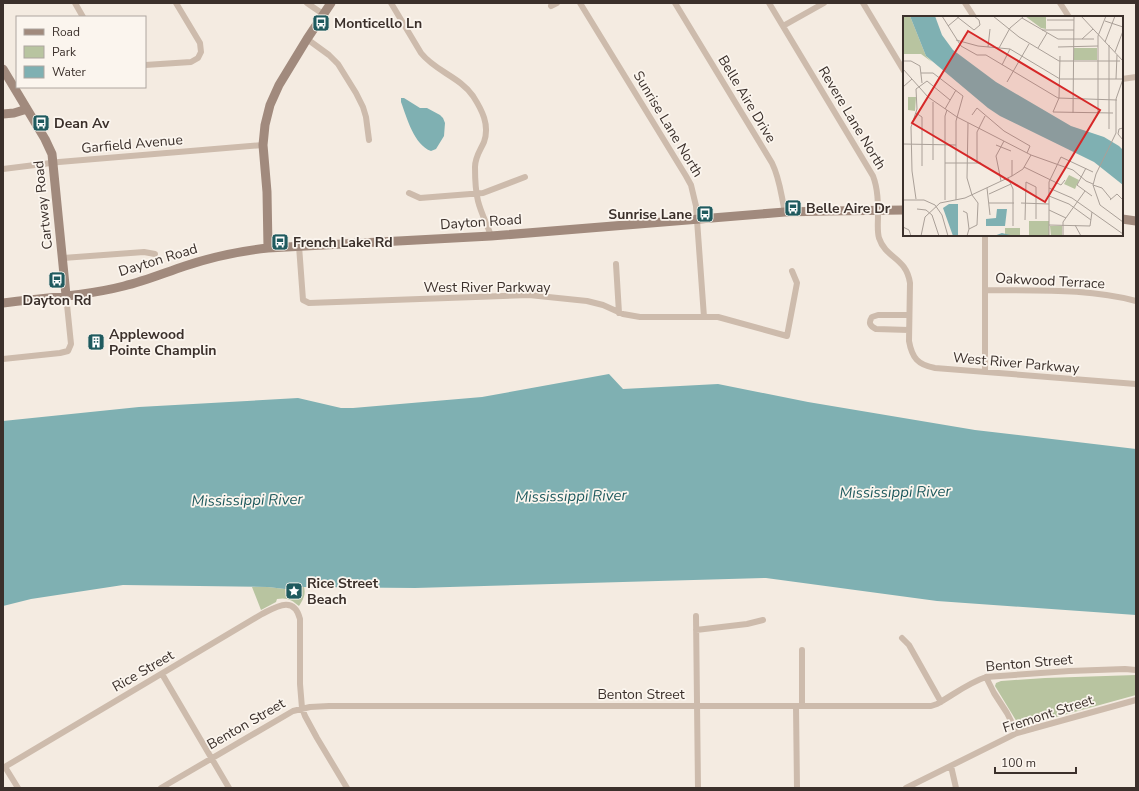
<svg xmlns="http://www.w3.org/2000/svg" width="1139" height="791" font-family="'Nunito Sans',sans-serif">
<rect width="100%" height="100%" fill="#f4ebe1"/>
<path fill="#b8c4a0" d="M 252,587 L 268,587 L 285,589 L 304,587 C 306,595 303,600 299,606 C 292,600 287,597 277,599 L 276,602 L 261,610 Z
M 1136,675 L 1136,695 L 1020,727 L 995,686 L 996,683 L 1001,681 L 1045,678 Z"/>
<path fill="#efdcb8" d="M 302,587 L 302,594 L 286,595 L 285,589 Z"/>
<path fill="#7fb0b2" d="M 401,98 L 404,98 L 420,108 L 427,108 L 440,115 L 443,118 L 445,123 L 444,136 L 436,149 L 431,151 C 414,145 407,118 401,102 Z
M 609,374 L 623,389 L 718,384 L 808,402 L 975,430 L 1136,449 L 1136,615 L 937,601 L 766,578 L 415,588 L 302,587 L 285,589 L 268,587 L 123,585 L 31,599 L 3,606 L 3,421 L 139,407 L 298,398 L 341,408 L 353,408 L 482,397 Z"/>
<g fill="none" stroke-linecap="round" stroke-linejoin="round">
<path stroke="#cdbbac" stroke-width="6" d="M 75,3 L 83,17
M 307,3 L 323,14
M 391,3 L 421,53 C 435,71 460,77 473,96 C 482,110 490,125 484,142 C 480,151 475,157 475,167 C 475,176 476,193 478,201 C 481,213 487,224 491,236
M 580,3 L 686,176 L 691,185 L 696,206 L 704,317
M 675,3 L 772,163 C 780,179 781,195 785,212
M 769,3 L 873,176 C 878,189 878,203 878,216 C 878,223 877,231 879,238 C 886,259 906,257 910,283 L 909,341 C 912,358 918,365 935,368 L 1136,384
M 863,3 L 904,71
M 965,3 L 974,17
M 1060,3 L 1069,17
M 551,6 L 557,3
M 783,26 L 824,3
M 307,39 L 329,55 L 338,64 L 356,93 L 363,107 L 366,117 L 369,140
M 145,65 L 191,62 L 198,58 L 201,52 L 200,43 L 176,3
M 1122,79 L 1136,77
M 3,169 L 59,162 L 263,145
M 409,193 L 420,198 L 483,193 L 525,177
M 299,246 L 303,300 L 309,303 L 529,295 L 587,301 L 603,305 L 623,314 L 640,317 L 718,317 L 787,336 L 797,283 L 792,271
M 63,258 L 144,252 L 155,254
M 616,264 L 619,313
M 985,290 C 1036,291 1087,288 1136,301
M 909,330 L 876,329 C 870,326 868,323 872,317 L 878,315 L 909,315
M 3,359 L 60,353 L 68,351 L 71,344 L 66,295
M 985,372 L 985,235
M 696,616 L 698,788
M 696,630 L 747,624 L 763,620
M 902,638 L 909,645 L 941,702
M 802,650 L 802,706
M 162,674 L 229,788
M 986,677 L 994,693 L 1007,713 L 1017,733
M 796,706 L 797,788
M 951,766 L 956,788
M 5,767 L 18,788
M 3,768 L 262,614 C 276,607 294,595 300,619 L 300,684 L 302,708 L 305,716 L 317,738 L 347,788
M 161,788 L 293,711 L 310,707 L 329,706 L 931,706 L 937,704 C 953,695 968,683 986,677 L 1069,671 L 1125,669 L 1136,670
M 906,788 L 1017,733 L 1136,700"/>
<path stroke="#a18a7d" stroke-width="9" d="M 3,69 L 45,139 L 52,154 L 66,295
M 3,114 L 14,113 L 27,109
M 1122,219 L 1136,221
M 268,248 L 267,192 L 263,145 L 265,125 L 270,105 L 279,85 L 307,39 L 331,3
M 3,303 C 43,298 85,296 124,286 C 145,281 164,273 185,266 C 212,257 240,251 268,248 L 491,236 L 785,212 L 828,211 L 904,210"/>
</g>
<defs>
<g id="bus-square" transform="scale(0.9)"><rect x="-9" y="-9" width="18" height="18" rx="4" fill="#1f5a5e" stroke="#fbf5ee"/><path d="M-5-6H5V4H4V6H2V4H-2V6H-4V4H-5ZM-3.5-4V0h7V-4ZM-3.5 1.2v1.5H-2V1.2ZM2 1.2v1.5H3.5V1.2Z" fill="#fff"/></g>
<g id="building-square" transform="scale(0.9)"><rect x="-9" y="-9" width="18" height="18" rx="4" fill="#1f5a5e" stroke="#fbf5ee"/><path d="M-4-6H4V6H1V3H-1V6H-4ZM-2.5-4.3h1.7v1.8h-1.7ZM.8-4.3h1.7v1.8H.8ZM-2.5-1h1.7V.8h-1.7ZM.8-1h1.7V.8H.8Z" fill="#fff"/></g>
<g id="sight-square" transform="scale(0.9)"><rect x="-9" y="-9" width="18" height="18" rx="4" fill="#1f5a5e" stroke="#fbf5ee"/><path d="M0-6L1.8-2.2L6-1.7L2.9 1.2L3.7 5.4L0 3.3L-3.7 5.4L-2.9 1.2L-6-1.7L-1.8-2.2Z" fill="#fff"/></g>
</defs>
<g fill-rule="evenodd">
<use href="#bus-square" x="321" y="23"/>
<use href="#bus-square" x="41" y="123"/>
<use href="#bus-square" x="793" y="208"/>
<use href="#bus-square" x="705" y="214"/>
<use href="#bus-square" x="280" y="242"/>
<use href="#bus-square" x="57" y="280"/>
<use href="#building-square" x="96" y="342"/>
<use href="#sight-square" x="294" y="591"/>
</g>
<g text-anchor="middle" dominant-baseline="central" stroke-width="3.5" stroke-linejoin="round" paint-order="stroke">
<g font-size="14" font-weight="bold" fill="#3b302b" stroke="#fbf5ee" text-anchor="start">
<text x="334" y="23">Monticello Ln</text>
<text x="54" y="123">Dean Av</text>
<text x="806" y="208">Belle Aire Dr</text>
<text x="692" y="214" text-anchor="end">Sunrise Lane</text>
<text x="293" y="242">French Lake Rd</text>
<text x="57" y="300" text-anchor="middle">Dayton Rd</text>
<text x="109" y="334">Applewood<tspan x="109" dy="16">Pointe Champlin</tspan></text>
<text x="307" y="583">Rice Street<tspan x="307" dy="16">Beach</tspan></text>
</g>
<g font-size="14" fill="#3b302b" stroke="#fbf5ee">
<text transform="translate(747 99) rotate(59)">Belle Aire Drive</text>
<text transform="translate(852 118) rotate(59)">Revere Lane North</text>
<text transform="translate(668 124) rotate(59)">Sunrise Lane North</text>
<text transform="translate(132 144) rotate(-5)">Garfield Avenue</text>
<text transform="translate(43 205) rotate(-96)">Cartway Road</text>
<text transform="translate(481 222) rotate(-4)">Dayton Road</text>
<text transform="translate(158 260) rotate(-17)">Dayton Road</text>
<text transform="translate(1050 281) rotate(3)">Oakwood Terrace</text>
<text x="487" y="287">West River Parkway</text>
<text transform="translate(1016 363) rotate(5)">West River Parkway</text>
<text transform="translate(1029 663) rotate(-5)">Benton Street</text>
<text transform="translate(143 671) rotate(-30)">Rice Street</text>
<text x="641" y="694">Benton Street</text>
<text transform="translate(1048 714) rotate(-18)">Fremont Street</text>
<text transform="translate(246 724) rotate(-30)">Benton Street</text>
</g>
<g font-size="15" font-style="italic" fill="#1f5a5e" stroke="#fbf5ee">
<text transform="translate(895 492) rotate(-1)">Mississippi River</text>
<text transform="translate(571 496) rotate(-1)">Mississippi River</text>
<text transform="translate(247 500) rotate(-1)">Mississippi River</text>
</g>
</g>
<g transform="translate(903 16)">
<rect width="220" height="220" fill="#f4ebe1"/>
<path d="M 0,0 L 7,0 L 23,40 L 29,46 L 18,38 L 0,38 ZM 122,0 L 143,0 L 143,13 L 138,12 ZM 171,32 L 194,32 L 194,44 L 171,44 ZM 5,81 L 13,81 L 12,95 L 5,94 ZM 166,159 L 176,164 L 172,173 L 161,168 ZM 126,205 L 146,205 L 146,219 L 126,219 ZM 147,210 L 159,210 L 159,220 L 148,220 ZM 102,212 L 117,212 L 117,220 L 102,220 Z" fill="#b8c4a0"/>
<path d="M 7,0 L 32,0 L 39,19 L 50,34 L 93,66 L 168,110 L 201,121 L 216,130 L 220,134 L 220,169 L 191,146 L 97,100 L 85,92 L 23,40 ZM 46,188 L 55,188 L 55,220 L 50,220 L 40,192 ZM 94,193 L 104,193 L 102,210 L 83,210 L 83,203 L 93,202 Z" fill="#7fb0b2"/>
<path fill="none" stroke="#7fb0b2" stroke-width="2" d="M 94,220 L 99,218 L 107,220"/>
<path fill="none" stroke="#aaa098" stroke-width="1" d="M 39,0 L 58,30 L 74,39 L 83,39 L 155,82 L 214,84M 53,0 L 71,14 L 77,9 L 76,4 L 71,0M 90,0 L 116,21 L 156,45 L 217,45M 178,0 L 220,45M 119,2 L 155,23 L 191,23M 144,4 L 171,4M 202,5 L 220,11M 45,10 L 57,0M 139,14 L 171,14M 179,23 L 190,13M 53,24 L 75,30 L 107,33 L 157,63 L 220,63M 202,26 L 212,0M 206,29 L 206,113M 85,31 L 87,13M 155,31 L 195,30M 96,32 L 107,12 L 120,1M 135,32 L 144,17M 212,36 L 220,15M 157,40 L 156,82 L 150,96 L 210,97M 0,45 L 8,45 L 17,50 L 19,67M 99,49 L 107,33M 0,53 L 25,81 L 54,101 L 128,139 L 170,154 L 183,165 L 190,168M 18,57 L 30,57 L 60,80 L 53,105 L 53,184M 213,63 L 214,39M 220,63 L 213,83 L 213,117 L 193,158 L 190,169 L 197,189 L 220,206M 104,66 L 126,28M 0,71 L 9,63M 42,93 L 53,74M 13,97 L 19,101 L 19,150M 170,97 L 171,0M 195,97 L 195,20 L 203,0M 69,99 L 74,92 L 101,115 L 127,130 L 124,137M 65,107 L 64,162 L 69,179 L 75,187 L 74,209 L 66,213M 220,112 L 216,113 L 215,118 L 220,124M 0,128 L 53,129M 93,129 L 108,135M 30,144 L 30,86M 109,144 L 109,160M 42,147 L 78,147M 74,147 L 74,116 L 82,100M 121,151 L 158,169 L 162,164M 183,152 L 174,169 L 189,180M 105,162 L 110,173 L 110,210M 98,165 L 93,140 L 101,125M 190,169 L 199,172 L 208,183M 84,172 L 87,199M 146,172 L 169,182 L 220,218M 86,178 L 108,168M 146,180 L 166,188 L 188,204M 13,183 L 9,155 L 8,111 L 14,93 L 13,73 L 24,65 L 47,84M 0,184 L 21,184 L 32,189 L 39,199 L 45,220M 42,184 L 42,100 L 44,94M 207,184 L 214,178 L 220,184M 86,187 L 111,187M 118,187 L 146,188M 14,193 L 23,194 L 29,199 L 36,220M 146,194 L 163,202M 60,195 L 64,197 L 66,213 L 64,220M 122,204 L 123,166 L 133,171 L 133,203M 146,209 L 187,210 L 189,196M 172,209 L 178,220M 0,211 L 6,214 L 8,220M 18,220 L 22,201 L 37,187 L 62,182 L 109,160 L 120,153 L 128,139M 146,220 L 146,166 L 158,141 L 190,156M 160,220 L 160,206 L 182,175"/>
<path fill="#d62828" fill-opacity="0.15" stroke="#d62828" stroke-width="2" d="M 65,15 L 197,94 L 142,186 L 9,107 Z"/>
<rect width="220" height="220" fill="none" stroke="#3b302b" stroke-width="2"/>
</g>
<rect width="1139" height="791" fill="none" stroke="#3b302b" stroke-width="8"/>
<rect x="16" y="16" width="130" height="72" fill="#fbf5ee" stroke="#aea6a0"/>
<rect x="24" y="29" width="20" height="6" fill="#a18a7d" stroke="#aea6a0"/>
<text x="52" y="36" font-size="12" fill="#3b302b">Road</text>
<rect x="24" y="46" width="20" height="12" fill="#b8c4a0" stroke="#aea6a0"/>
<text x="52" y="56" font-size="12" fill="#3b302b">Park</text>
<rect x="24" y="66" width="20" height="12" fill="#7fb0b2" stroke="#aea6a0"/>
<text x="52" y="76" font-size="12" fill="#3b302b">Water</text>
<path d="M995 767v6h81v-6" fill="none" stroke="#3b302b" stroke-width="2"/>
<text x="1001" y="767" font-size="12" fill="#3b302b" stroke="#fbf5ee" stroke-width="3" paint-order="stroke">100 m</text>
</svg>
